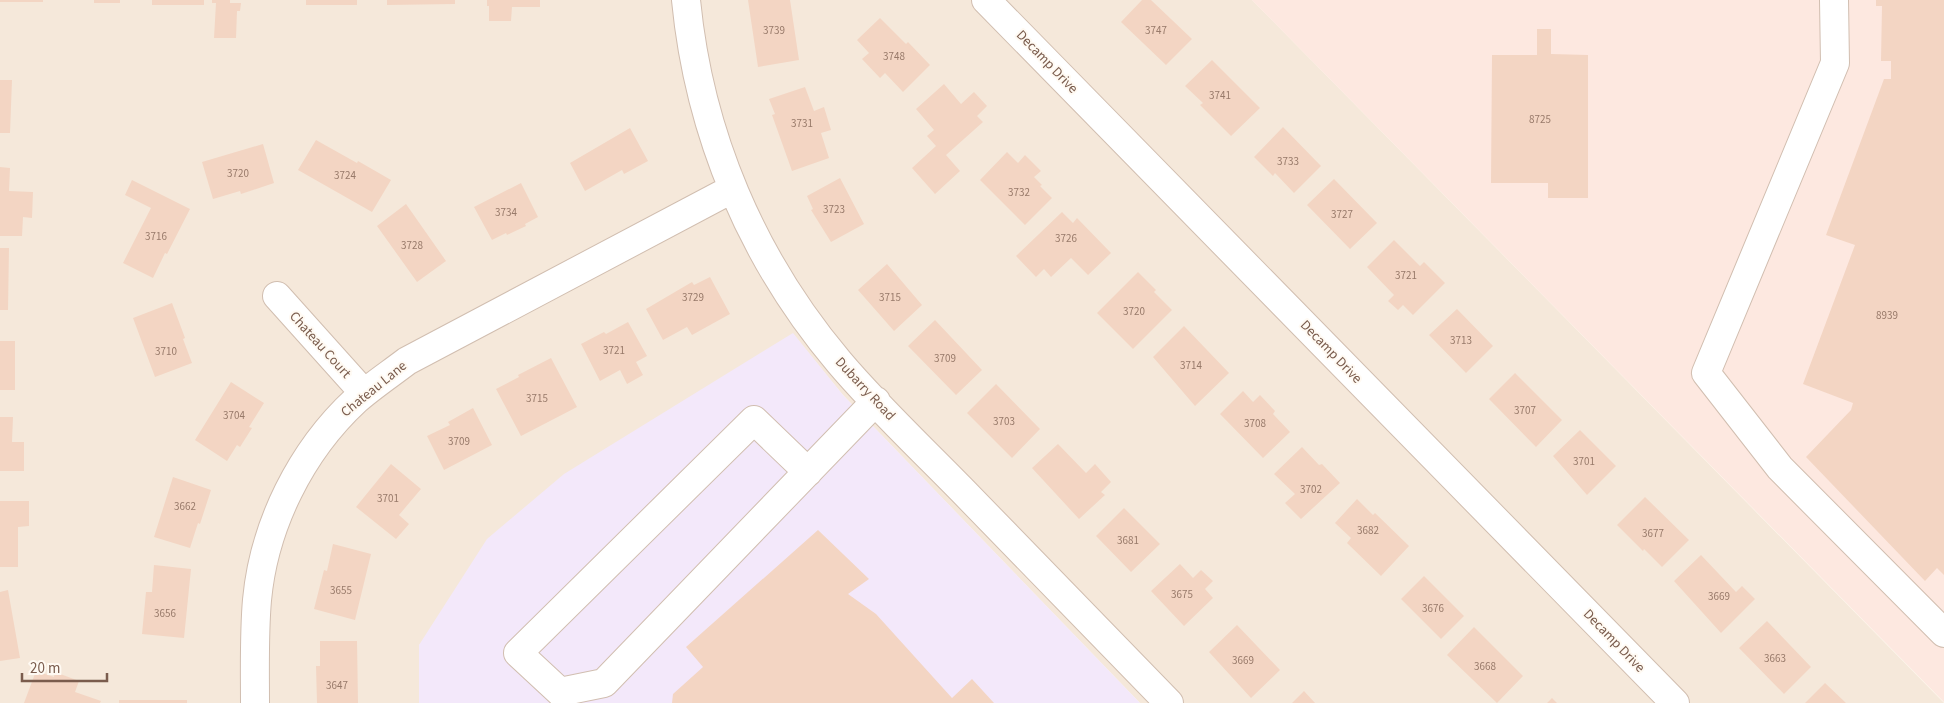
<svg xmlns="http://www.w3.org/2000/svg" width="1944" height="703" font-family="'Source Sans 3',sans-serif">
<rect width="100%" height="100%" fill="#fdf6ec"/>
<path fill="#f5e8da" d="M 0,0 L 1252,0 L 1944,703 L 1140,703 L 843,395 L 793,334 L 777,344 L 419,645 L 419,703 L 0,703 Z"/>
<path fill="#fde8e0" d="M 1252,0 L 1944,0 L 1944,702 Z"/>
<path fill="#f3e8fa" d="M 793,333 L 843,395 L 1140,703 L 419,703 L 419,645 L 487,539 L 564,474 Z"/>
<path fill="#f3d5c3" d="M 0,0 L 43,0 L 43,2 L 0,2 Z
M 94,0 L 120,0 L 120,3 L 94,3 Z
M 152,0 L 204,0 L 204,5 L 152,5 Z
M 212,0 L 230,0 L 230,3 L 241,3 L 240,11 L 237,11 L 236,38 L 214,38 L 216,3 L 212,3 Z
M 306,0 L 357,0 L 357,5 L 306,5 Z
M 387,0 L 455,0 L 455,4 L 387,5 Z
M 487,0 L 540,0 L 540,7 L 512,7 L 511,21 L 489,21 L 489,6 L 487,6 Z
M 748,0 L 790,0 L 799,60 L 758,67 Z
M 1142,0 L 1151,0 L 1192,39 L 1166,65 L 1121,22 Z
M 1876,0 L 1944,0 L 1944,575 L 1937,568 L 1925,581 L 1806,457 L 1851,410 L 1853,403 L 1803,384 L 1855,245 L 1826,235 L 1884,79 L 1891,79 L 1891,61 L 1881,61 L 1882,6 L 1876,6 Z
M 880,18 L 906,44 L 908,42 L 930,65 L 903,92 L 885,73 L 880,78 L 862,59 L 869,53 L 857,40 Z
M 1537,29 L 1551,29 L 1551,54 L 1588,55 L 1588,198 L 1548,198 L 1548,183 L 1491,183 L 1492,55 L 1537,55 Z
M 1212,60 L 1260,108 L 1231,136 L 1200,105 L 1203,103 L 1185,86 Z
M 0,80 L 12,80 L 10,133 L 0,133 Z
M 944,84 L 961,104 L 974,92 L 987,106 L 977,116 L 983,122 L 946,155 L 960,171 L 935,194 L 912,168 L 936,146 L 927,136 L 934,130 L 916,109 Z
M 805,87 L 814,111 L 824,107 L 831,130 L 821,133 L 829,158 L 792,171 L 772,115 L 775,114 L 769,99 Z
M 1283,127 L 1321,166 L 1294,193 L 1275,173 L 1273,176 L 1254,157 Z
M 630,128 L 648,161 L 624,174 L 622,170 L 585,191 L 570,163 Z
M 316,140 L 357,163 L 358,161 L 391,180 L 372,212 L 298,170 Z
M 263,144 L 274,183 L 241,194 L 240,191 L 213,199 L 202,162 Z
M 1007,152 L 1018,163 L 1025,155 L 1041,171 L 1034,177 L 1042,185 L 1040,186 L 1052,198 L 1025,225 L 980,180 Z
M 0,167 L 10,168 L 9,191 L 33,192 L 32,218 L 23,217 L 22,236 L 0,236 Z
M 840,178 L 864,224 L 831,242 L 811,210 L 813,209 L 807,196 Z
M 1334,179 L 1377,223 L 1350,249 L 1307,205 Z
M 132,180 L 190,209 L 167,254 L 165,253 L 153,278 L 123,263 L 151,208 L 125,195 Z
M 521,183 L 538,217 L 525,224 L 526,226 L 507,235 L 506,233 L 492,240 L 474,207 Z
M 406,204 L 446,261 L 417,282 L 377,226 Z
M 1062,212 L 1073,223 L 1077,218 L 1111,253 L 1088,275 L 1071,258 L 1051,277 L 1044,269 L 1036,277 L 1016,256 Z
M 1394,240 L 1420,266 L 1424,262 L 1445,283 L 1413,315 L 1403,305 L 1398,310 L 1388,301 L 1394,295 L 1367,267 Z
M 0,248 L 9,248 L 8,310 L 0,310 Z
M 887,264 L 922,305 L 894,331 L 858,290 Z
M 1138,272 L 1156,290 L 1154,292 L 1172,310 L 1133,349 L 1097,313 Z
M 710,277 L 730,314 L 692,335 L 687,327 L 663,340 L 646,309 L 692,282 L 694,285 Z
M 172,303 L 185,338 L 183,339 L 192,363 L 155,377 L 133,318 Z
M 1457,309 L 1493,346 L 1466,373 L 1429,335 Z
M 935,320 L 982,370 L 956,395 L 908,346 Z
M 628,322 L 647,356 L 636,362 L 643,375 L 627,384 L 620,370 L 600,381 L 581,344 L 604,332 L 606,334 Z
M 1184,326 L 1229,373 L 1195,406 L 1153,357 Z
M 0,341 L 15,341 L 15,390 L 0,390 Z
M 551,358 L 577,407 L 521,436 L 496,389 L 519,377 L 518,375 Z
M 1515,373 L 1562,420 L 1536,447 L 1489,399 Z
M 231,382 L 264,403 L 249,427 L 252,428 L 240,447 L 237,445 L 227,461 L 195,440 Z
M 996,384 L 1040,429 L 1012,458 L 967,413 Z
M 1243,391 L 1253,402 L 1260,395 L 1275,411 L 1273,414 L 1290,432 L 1263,458 L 1220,414 Z
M 473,408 L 492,445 L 444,470 L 427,436 L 450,425 L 448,422 Z
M 0,417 L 13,417 L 12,442 L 24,442 L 24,471 L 0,471 Z
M 1580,430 L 1616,466 L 1587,495 L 1553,456 Z
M 1058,444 L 1086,473 L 1095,464 L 1111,482 L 1101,492 L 1105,495 L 1079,519 L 1032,468 Z
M 1302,447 L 1319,465 L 1322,464 L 1340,483 L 1301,519 L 1285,503 L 1295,494 L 1274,474 Z
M 391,464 L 421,489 L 399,515 L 409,524 L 396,539 L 356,507 Z
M 173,477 L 211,490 L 200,524 L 198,523 L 190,548 L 154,537 Z
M 1645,497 L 1689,540 L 1662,567 L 1644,549 L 1643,551 L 1617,525 Z
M 1357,499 L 1373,515 L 1375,513 L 1409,546 L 1381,576 L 1347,543 L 1351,538 L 1335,523 Z
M 0,501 L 29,501 L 29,526 L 18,527 L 18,567 L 0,567 Z
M 1124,508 L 1160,544 L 1131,572 L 1096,536 Z
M 818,530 L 869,579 L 848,594 L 876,614 L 952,698 L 972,679 L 994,703 L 672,703 L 673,694 L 703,667 L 686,647 Z
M 333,544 L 371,554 L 355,620 L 314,609 L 324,570 L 327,571 Z
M 1701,555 L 1736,592 L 1742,586 L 1755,599 L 1721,633 L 1674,581 Z
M 1180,564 L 1193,578 L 1201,570 L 1213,581 L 1205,589 L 1213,598 L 1184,626 L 1151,591 Z
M 154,565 L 191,569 L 184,638 L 142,634 L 146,592 L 152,592 Z
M 1424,576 L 1464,616 L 1441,639 L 1401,599 Z
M 8,590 L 20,658 L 0,661 L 0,592 Z
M 1767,621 L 1811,667 L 1784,694 L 1739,648 Z
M 1237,625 L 1280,670 L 1251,698 L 1209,652 Z
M 1474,627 L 1523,676 L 1497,703 L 1447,655 Z
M 320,641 L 357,641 L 358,703 L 317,703 L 316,666 L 320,666 Z
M 36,671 L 54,677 L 55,672 L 79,681 L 75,692 L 101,701 L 100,703 L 24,703 Z
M 1825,683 L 1846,703 L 1805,703 Z
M 1304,691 L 1315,703 L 1292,703 Z
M 1552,698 L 1557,703 L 1547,703 Z
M 119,700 L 187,700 L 187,703 L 119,703 Z"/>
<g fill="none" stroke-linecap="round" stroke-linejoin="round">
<g stroke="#d1beb0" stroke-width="30">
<path id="minor" d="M 686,0 C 699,134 752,259 839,362 C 877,407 920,447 961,489 C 1030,560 1100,632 1169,703
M 986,0 L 1675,703
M 1834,0 L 1835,63 L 1706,373 L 1780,468 L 1944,633
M 277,296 L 364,393
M 808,472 L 754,420 L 518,653 L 560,692 L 604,683 L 876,401
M 255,703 C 255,669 254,634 257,600 C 264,525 301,451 356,400 C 372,386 390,374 407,361 L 732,189"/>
</g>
<use href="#minor" stroke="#fff" stroke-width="28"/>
</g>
<g text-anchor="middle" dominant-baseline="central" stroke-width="4" stroke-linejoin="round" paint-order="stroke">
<g font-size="11" fill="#987a6a">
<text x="774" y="30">3739</text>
<text x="1156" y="30">3747</text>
<text x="894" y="56">3748</text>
<text x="1220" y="95">3741</text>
<text x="1540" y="119">8725</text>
<text x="802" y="123">3731</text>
<text x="1288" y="161">3733</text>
<text x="238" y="173">3720</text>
<text x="345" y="175">3724</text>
<text x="1019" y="192">3732</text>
<text x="834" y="209">3723</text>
<text x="506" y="212">3734</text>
<text x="1342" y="214">3727</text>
<text x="156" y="236">3716</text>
<text x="1066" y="238">3726</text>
<text x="412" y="245">3728</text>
<text x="1406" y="275">3721</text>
<text x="693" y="297">3729</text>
<text x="890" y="297">3715</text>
<text x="1134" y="311">3720</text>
<text x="1887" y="315">8939</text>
<text x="1461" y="340">3713</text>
<text x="614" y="350">3721</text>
<text x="166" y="351">3710</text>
<text x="945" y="358">3709</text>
<text x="1191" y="365">3714</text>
<text x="537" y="398">3715</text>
<text x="1525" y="410">3707</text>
<text x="234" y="415">3704</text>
<text x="1004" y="421">3703</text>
<text x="1255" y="423">3708</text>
<text x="459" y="441">3709</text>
<text x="1584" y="461">3701</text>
<text x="1311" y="489">3702</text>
<text x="388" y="498">3701</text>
<text x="185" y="506">3662</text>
<text x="1368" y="530">3682</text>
<text x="1653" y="533">3677</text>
<text x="1128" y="540">3681</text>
<text x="341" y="590">3655</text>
<text x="1182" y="594">3675</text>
<text x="1719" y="596">3669</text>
<text x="1433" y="608">3676</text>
<text x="165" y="613">3656</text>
<text x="1775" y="658">3663</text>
<text x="1243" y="660">3669</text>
<text x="1485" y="666">3668</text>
<text x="337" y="685">3647</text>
</g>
<g font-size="14" fill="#7a5c4d" stroke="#fffaf3">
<text transform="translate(1047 62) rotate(46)">Decamp Drive</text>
<text transform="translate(320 345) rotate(48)">Chateau Court</text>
<text transform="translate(1331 352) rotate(46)">Decamp Drive</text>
<text transform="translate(374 389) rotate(-39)">Chateau Lane</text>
<text transform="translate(865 389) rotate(47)">Dubarry Road</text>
<text transform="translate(1614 641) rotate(46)">Decamp Drive</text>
</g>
</g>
<path d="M22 673v8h85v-8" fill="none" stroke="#7a5c4d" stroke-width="2.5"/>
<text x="30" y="673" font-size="15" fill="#7a5c4d" stroke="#fffaf3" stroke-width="4" paint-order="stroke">20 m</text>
</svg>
